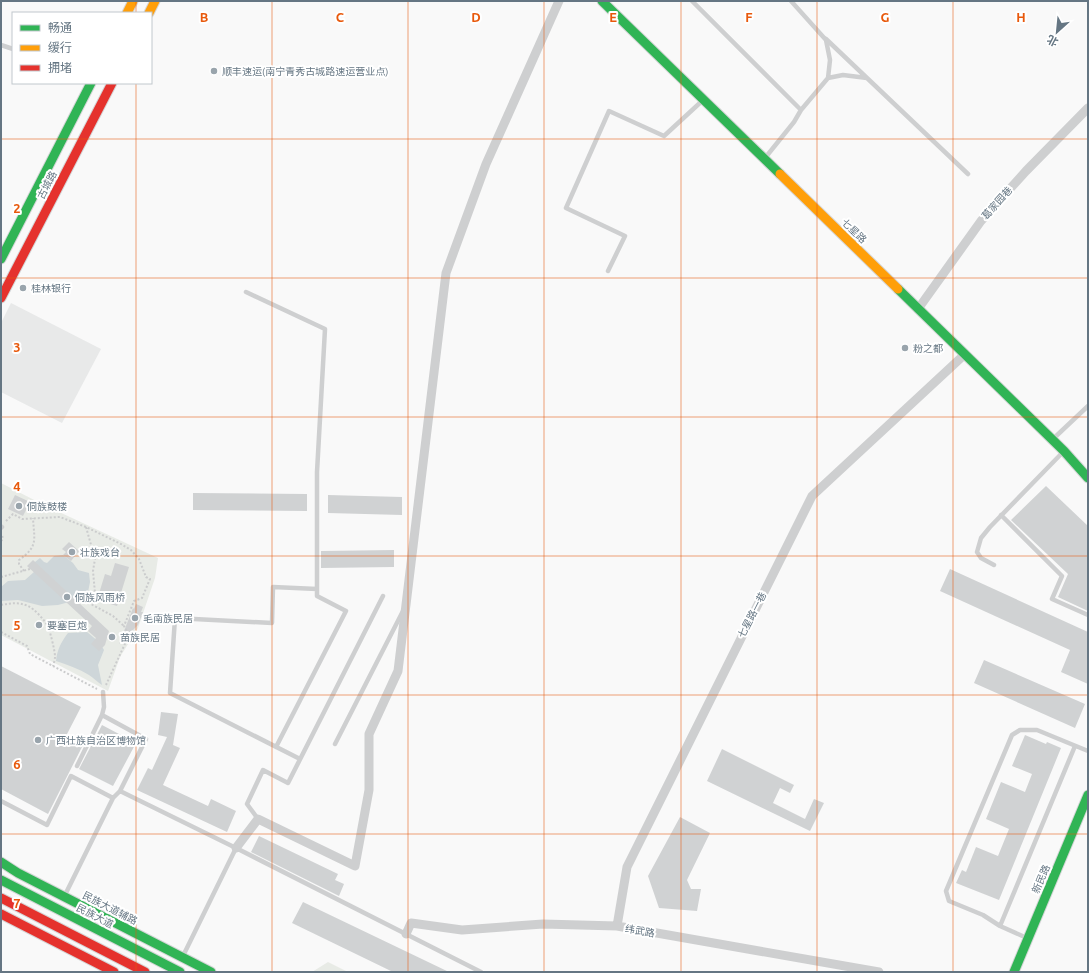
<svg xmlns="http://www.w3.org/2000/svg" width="1089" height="973" font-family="Ubuntu,'Noto Sans SC',sans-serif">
<rect width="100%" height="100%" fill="#f9f9f9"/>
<path fill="#e8e9e9" d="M 11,303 L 101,349 L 62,423 L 1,392 L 1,323 Z"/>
<path fill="#e8ebe6" d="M 1,483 L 42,504 L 158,558 L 155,578 L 138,628 L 120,657 L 108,691 L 1,635 Z
M 328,962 L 348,972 L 312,972 Z"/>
<path fill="#ced6d9" d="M 63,555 L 73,563 L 78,570 L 89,573 L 90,582 L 88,592 L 84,598 L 58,605 L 42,606 L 18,600 L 1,601 L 1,587 L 8,581 L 25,580 L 34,572 L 35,562 L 40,558 L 44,562 L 47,563 L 54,556 Z
M 87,632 L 99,642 L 104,650 L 98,665 L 102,685 C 97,682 94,678 89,675 C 79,669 68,665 56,661 C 57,650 61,642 68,633 Z"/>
<path fill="#d0d2d3" d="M 1046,486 L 1088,526 L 1088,611 L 1058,597 L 1068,574 L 1011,520 Z
M 193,493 L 307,494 L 307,511 L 193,510 Z
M 15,495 L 30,502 L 23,516 L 8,509 Z
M 328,495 L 402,497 L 402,515 L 328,513 Z
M 69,542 L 79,551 L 71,561 L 63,555 L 66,552 L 62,549 Z
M 394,550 L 394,567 L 321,568 L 321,551 Z
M 33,560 L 109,631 L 105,645 L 99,651 L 91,644 L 96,638 L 88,631 L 92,626 L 27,566 Z
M 115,563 L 129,567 L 117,606 L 97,600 L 105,574 L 111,576 Z
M 950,569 L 1088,632 L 1088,684 L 1061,672 L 1070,650 L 940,591 Z
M 136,604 L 143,607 L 141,612 L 143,612 L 138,625 L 119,644 L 133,608 L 134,609 Z
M 984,660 L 1085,704 L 1075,728 L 974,683 Z
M 1,666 L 81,707 L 66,736 L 83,745 L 48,814 L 1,789 Z
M 161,712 L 178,714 L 173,745 L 180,748 L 163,785 L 208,806 L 211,799 L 236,811 L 227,832 L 137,790 L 148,768 L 152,770 L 167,737 L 158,735 Z
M 102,725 L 136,743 L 113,786 L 79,769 Z
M 1025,735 L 1046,744 L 1047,742 L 1061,748 L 999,900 L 956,883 L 962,870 L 966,872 L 976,847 L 998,856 L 1009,829 L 986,819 L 1001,782 L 1025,792 L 1032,774 L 1012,766 Z
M 722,749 L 794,785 L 790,793 L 780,788 L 773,803 L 805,819 L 814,799 L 824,803 L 810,831 L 707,781 Z
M 680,817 L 710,833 L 687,880 L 691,889 L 701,889 L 697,911 L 659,908 L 648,876 Z
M 259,836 L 338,874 L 335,880 L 344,884 L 339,896 L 251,852 Z
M 303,902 L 449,972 L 393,972 L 292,923 Z"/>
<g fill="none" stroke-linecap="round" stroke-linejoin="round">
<g stroke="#d5d6d7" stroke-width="11">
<path id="fast" d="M 602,1 L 780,174
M 1,259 L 91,83
M 898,289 L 1064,451 L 1088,478
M 1,862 L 18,873 L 211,972
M 1,880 L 180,972
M 1014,972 L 1088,795"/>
</g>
<g stroke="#d5d6d7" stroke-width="11">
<path id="slow" d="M 127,13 L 133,1
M 149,13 L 155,1
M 780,174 L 898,289"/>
</g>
<g stroke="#d5d6d7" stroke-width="11">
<path id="jam" d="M 1,298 L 112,83
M 1,898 L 145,972
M 1,914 L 114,972"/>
</g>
<path stroke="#cbcccd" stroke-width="2" stroke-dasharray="2 2" stroke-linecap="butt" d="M 6,521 L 13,514 L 22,519 L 60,517 L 86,527 L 121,544 L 131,550 L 139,559 L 146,577 L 150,579 L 142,598 L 134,601 L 124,626 L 129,635 L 106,685
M 86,527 L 95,559 L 93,571 L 95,593 L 91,604 L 113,616 L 124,626
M 1,541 L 3,539 L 2,535
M 24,571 L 19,564 L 19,560 C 39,546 34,539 33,518
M 1,577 L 30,569
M 1,605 C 11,603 19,602 28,606 C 35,609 44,620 48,626 C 50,632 55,650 55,657 C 55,659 54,663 53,666
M 1,632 L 27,646 L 30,654 L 97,689"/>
<path stroke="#cecfd0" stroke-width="4.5" d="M 692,1 L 801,110
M 826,39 L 867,78
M 1,45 L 13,49
M 828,78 L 843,75 L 867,78 L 968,174
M 765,158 L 794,122 L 801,110 L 828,78 L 830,60 L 826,40 L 791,1
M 608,271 L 625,236 L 566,208 L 609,111 L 664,136 L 702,101
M 246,292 L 325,329 L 317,472 L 317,596 L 346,611 L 276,747
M 1053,439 L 1088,406
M 1001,515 L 1062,576 L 1052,599 L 1088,615
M 1,528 L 2,527
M 994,565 L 981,558 L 977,552 L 981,538 L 990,527 L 1064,451
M 102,715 L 104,707 L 103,692
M 335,744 L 403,611
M 300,759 L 170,693 L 175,618 L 272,623 L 273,587 L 317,589
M 77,766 L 102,715 L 146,739 L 120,791 L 236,848
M 1,801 L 47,825 L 71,776 L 113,798 L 120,791
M 258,819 L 247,804 L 263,770 L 288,783 L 383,596
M 64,897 L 113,798
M 1000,926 L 1075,746
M 1027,938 L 1000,926 L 983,915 L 949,901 L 946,891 L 1012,735 L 1020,730 L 1037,730 L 1088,751
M 183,956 L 236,848 L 481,972"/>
<path stroke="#cecfd0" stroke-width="9" d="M 918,309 L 981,221 L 1026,171 L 1088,108
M 236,848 L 258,819 L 355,866 L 369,790 L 369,734 L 398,671 L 446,273 L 486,164 L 559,1
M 617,926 L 627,867 L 812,496 L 964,355
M 406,934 L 411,923 L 462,930 L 543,924 L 617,926 L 879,972"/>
<use href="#fast" stroke="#30b455" stroke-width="9"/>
<use href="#slow" stroke="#ff9f0a" stroke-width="9"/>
<use href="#jam" stroke="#e5322d" stroke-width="9"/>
</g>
<path fill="none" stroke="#e8590c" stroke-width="1" stroke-opacity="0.55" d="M 136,1 L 136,13M 272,1 L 272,972M 408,1 L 408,972M 544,1 L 544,972M 681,1 L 681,972M 817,1 L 817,972M 953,1 L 953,972M 136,83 L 136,972M 1,139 L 1088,139M 1,278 L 1088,278M 1,417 L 1088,417M 1,556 L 1088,556M 1,695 L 1088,695M 1,834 L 1088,834"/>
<g fill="#99a4ac" stroke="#fff" stroke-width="1.5">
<circle cx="214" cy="71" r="4"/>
<circle cx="23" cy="288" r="4"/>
<circle cx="905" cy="348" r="4"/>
<circle cx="19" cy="506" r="4"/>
<circle cx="72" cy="552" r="4"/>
<circle cx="67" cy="597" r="4"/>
<circle cx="135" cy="618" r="4"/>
<circle cx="39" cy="625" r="4"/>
<circle cx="112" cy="637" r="4"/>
<circle cx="38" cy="740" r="4"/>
</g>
<g text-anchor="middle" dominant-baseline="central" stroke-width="4" stroke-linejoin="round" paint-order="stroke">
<g font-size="10" fill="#657683" stroke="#fff" text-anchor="start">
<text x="222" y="71">顺丰速运(南宁青秀古城路速运营业点)</text>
<text x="31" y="288">桂林银行</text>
<text x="913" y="348">粉之都</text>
<text x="27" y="506">侗族鼓楼</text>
<text x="80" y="552">壮族戏台</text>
<text x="75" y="597">侗族风雨桥</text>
<text x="143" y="618">毛南族民居</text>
<text x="47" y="625">要塞巨炮</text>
<text x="120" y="637">苗族民居</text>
<text x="46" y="740">广西壮族自治区博物馆</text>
</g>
<g font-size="10" fill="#657683" stroke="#fff">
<text transform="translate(47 185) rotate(-63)">古城路</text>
<text transform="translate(997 203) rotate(-48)">葛家园巷</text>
<text transform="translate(854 231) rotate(44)">七星路</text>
<text transform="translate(752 615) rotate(-63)">七星路一巷</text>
<text transform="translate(1041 879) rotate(-67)">新民路</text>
<text transform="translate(110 908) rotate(27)">民族大道辅路</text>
<text transform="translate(95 916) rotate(27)">民族大道</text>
<text transform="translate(640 931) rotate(10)">纬武路</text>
</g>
</g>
<g font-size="13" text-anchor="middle" font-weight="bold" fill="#e8590c" stroke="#fff" stroke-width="4" stroke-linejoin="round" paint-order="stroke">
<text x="204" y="22">B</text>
<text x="340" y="22">C</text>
<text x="476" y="22">D</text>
<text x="613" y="22">E</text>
<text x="749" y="22">F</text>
<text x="885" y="22">G</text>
<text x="1021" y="22">H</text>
<text x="17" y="213">2</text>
<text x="17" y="352">3</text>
<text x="17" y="491">4</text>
<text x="17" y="630">5</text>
<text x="17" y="769">6</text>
<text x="17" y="908">7</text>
</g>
<rect width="1089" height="973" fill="none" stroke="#657683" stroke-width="4"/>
<rect x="12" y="12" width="140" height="72" fill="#ffffff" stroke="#c1c8cd"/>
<rect x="20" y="25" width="20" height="6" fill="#30b455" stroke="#c1c8cd"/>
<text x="48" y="32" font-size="12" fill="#657683">畅通</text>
<rect x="20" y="45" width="20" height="6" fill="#ff9f0a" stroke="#c1c8cd"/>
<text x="48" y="52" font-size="12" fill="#657683">缓行</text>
<rect x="20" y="65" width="20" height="6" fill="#e5322d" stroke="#c1c8cd"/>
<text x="48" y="72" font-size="12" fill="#657683">拥堵</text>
<g transform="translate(1057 32) rotate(207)" stroke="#ffffff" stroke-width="3" paint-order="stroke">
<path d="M0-3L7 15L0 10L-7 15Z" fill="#657683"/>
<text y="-6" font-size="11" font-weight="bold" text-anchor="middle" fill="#657683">北</text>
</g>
</svg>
